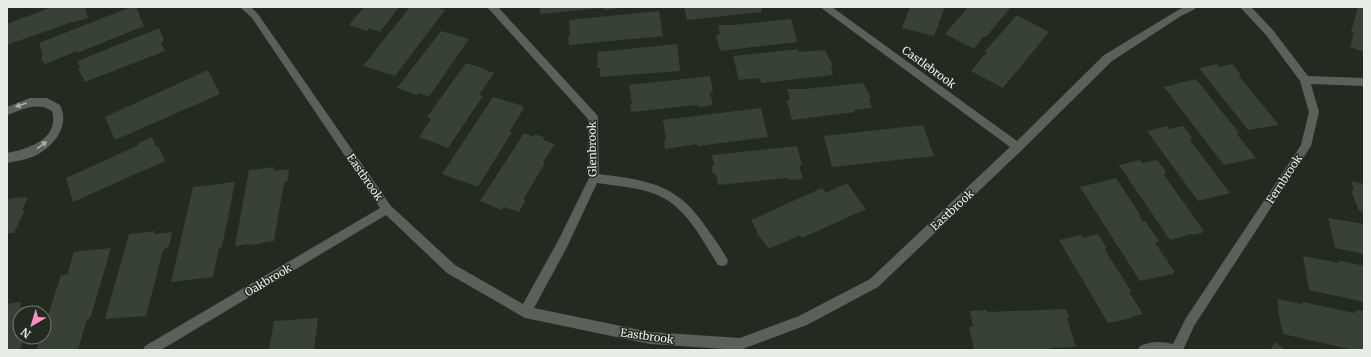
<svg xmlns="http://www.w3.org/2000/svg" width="1371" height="357" font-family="Merriweather,serif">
<rect width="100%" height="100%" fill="#232b21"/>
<path fill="#384136" d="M 52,7 L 85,7 L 88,18 L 75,22 L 72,22 L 7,45 L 7,24 Z
M 131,7 L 136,7 L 144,26 L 77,53 L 77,51 L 45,64 L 45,62 L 43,63 L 41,57 L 43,56 L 39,43 Z
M 364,7 L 399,7 L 380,32 L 369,28 L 367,31 L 349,25 Z
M 410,7 L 436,7 L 445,10 L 395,76 L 363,66 Z
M 540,7 L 616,7 L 616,9 L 605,10 L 602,8 L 540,14 Z
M 684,7 L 761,7 L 762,12 L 687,20 Z
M 910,7 L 945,7 L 934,36 L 902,28 Z
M 968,7 L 1011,7 L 986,37 L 984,36 L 974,49 L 945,34 Z
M 1358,7 L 1364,7 L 1364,52 L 1350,47 L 1354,33 L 1351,32 Z
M 659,11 L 663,36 L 569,45 L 568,36 L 570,36 L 569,20 Z
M 1017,15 L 1049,32 L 1003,88 L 971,71 L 987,52 L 985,51 Z
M 791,19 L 797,42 L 720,51 L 716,35 L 720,34 L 718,25 L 733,25 Z
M 159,28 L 164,41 L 161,42 L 165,51 L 85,82 L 78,68 L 80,67 L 78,61 Z
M 441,31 L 469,39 L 429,97 L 418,93 L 417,95 L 397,88 Z
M 677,44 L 680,71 L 600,77 L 600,68 L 597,68 L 598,52 Z
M 798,49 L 799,52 L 825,50 L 833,66 L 831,67 L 833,75 L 761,83 L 760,78 L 739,80 L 733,56 Z
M 466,63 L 486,69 L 485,70 L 494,73 L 479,95 L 483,96 L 448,148 L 419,137 L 431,119 L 427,117 Z
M 1217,64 L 1219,67 L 1232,64 L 1240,73 L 1239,76 L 1279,125 L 1248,130 L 1199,68 Z
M 208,70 L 220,94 L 115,140 L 105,117 Z
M 710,76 L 713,92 L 710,93 L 713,105 L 700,107 L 697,105 L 631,112 L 630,104 L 632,104 L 629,85 Z
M 1196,79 L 1239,133 L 1236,133 L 1256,158 L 1224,165 L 1164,87 Z
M 863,83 L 871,98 L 869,98 L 872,108 L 854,110 L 855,112 L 792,120 L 787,101 L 790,100 L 787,89 L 804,89 Z
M 493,97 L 523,106 L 522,107 L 524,108 L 510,131 L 512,132 L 478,187 L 442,174 Z
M 761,108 L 768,137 L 698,146 L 697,144 L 665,149 L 664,140 L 666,140 L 663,120 Z
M 923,125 L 934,156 L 832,167 L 824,136 Z
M 1167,126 L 1169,129 L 1183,126 L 1192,138 L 1190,140 L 1230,193 L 1198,201 L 1147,131 Z
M 524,133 L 534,137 L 535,134 L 545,138 L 543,140 L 555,144 L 543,162 L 545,163 L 524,198 L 525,201 L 519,212 L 504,207 L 502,210 L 480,201 Z
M 152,137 L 156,147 L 158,146 L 165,161 L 73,202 L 66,178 L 137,146 L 139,143 Z
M 797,146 L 802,165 L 799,166 L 803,179 L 790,180 L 786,178 L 718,185 L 716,174 L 713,174 L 712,166 L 714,165 L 712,155 Z
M 1140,160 L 1142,163 L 1157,160 L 1166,171 L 1164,175 L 1204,231 L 1201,231 L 1202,233 L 1193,235 L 1192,234 L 1170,240 L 1119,165 Z
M 274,167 L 273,171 L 289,169 L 288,180 L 284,183 L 274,241 L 260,243 L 260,244 L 249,245 L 249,244 L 235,246 L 249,170 Z
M 1116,178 L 1139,213 L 1142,222 L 1145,221 L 1159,241 L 1155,243 L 1175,272 L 1173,272 L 1174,274 L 1140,281 L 1080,187 Z
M 1351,181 L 1364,184 L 1364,212 L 1359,211 L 1351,190 L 1354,191 Z
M 235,182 L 222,247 L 219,248 L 213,277 L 171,282 L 193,187 Z
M 847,183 L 866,209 L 802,238 L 800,235 L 769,249 L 756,232 L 757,231 L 751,220 L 822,188 L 826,193 Z
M 28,197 L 22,210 L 25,210 L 14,233 L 7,233 L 7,200 L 12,198 Z
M 1328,218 L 1364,224 L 1364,254 L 1335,248 Z
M 155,231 L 154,234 L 172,232 L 169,246 L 163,250 L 146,316 L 105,319 L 129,234 Z
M 1098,234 L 1106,247 L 1105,250 L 1131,291 L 1129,292 L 1143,314 L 1131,317 L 1132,318 L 1108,323 L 1059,240 L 1081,235 L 1083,238 Z
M 111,248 L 90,319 L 87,319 L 78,350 L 36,350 L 41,337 L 44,337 L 44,327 L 61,275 L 67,275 L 74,252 Z
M 1303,256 L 1339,263 L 1338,260 L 1364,266 L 1364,302 L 1309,290 Z
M 1277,299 L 1303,304 L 1303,302 L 1354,313 L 1357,310 L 1364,311 L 1364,350 L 1353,350 L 1283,334 L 1278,311 L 1279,311 Z
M 21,302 L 20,307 L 40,305 L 37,313 L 20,313 L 20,337 L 24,337 L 20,350 L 7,350 L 7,304 Z
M 1066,309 L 1069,318 L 1067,318 L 1076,347 L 1050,348 L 1051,350 L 974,350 L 969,327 L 973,326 L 970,311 L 985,310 L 988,312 Z
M 318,318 L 314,350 L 269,350 L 274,321 Z
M 1275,342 L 1286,350 L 1270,350 Z"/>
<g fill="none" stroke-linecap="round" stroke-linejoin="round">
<path fill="#5c605b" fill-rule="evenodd" d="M 240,7 L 251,7 L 258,14 L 391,206 L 455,265 L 523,304 L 558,241 L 589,178 L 588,119 L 487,7 L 498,7 L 597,115 L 598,118 L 599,174 C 651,181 678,184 708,230 C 715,240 723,250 728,261 L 726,265 L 722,266 L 718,265 C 701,238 686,206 655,194 C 637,187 616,186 597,183 L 566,249 L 534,308 L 650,332 L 740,338 L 799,316 L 870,279 L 1010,147 L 820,7 L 832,7 L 1017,141 L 1104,55 L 1175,12 L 1184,7 L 1197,7 L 1195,9 L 1181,16 L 1112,61 L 1022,150 L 878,287 L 807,325 L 740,350 L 650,344 L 525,318 L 447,273 L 386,215 L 161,350 L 143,350 L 145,346 L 380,208 L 252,18 Z
M 1240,7 L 1251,7 L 1272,29 L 1308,76 L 1364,78 L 1364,86 L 1311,84 L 1319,112 L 1311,146 L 1194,326 L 1183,350 L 1138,350 L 1140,346 C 1151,341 1161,341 1173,344 L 1186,318 L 1301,145 L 1309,112 L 1300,81 L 1266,35 Z
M 30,98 L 47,98 L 60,105 C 71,127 52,149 32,157 C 24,160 15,161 7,163 L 7,153 C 28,149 60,139 52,111 C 37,101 22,110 7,115 L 7,107 Z"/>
</g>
<defs><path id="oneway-solid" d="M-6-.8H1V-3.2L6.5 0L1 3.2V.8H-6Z"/></defs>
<g fill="#a9aea8">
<use href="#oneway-solid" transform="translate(21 105) rotate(161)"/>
<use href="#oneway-solid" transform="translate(42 145) rotate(-36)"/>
</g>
<g text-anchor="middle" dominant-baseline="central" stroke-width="3" stroke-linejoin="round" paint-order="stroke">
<g font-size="11" fill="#e8ede7" stroke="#232b21">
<text transform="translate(929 67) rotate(36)">Castlebrook</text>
<text transform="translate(592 149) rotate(-91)">Glenbrook</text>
<text transform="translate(365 177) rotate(55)">Eastbrook</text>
<text transform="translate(1284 179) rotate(-57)">Fernbrook</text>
<text transform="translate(952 210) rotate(-43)">Eastbrook</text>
<text transform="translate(268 280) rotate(-31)">Oakbrook</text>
<text transform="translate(647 336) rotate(8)">Eastbrook</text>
</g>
</g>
<rect width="1371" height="357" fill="none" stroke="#e8ede7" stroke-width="16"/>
<g transform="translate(32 325) rotate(218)"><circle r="19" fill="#232b21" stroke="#727970"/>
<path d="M0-3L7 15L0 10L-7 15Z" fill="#fb8fc5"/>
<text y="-6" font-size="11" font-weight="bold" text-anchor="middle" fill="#e8ede7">N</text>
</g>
</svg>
